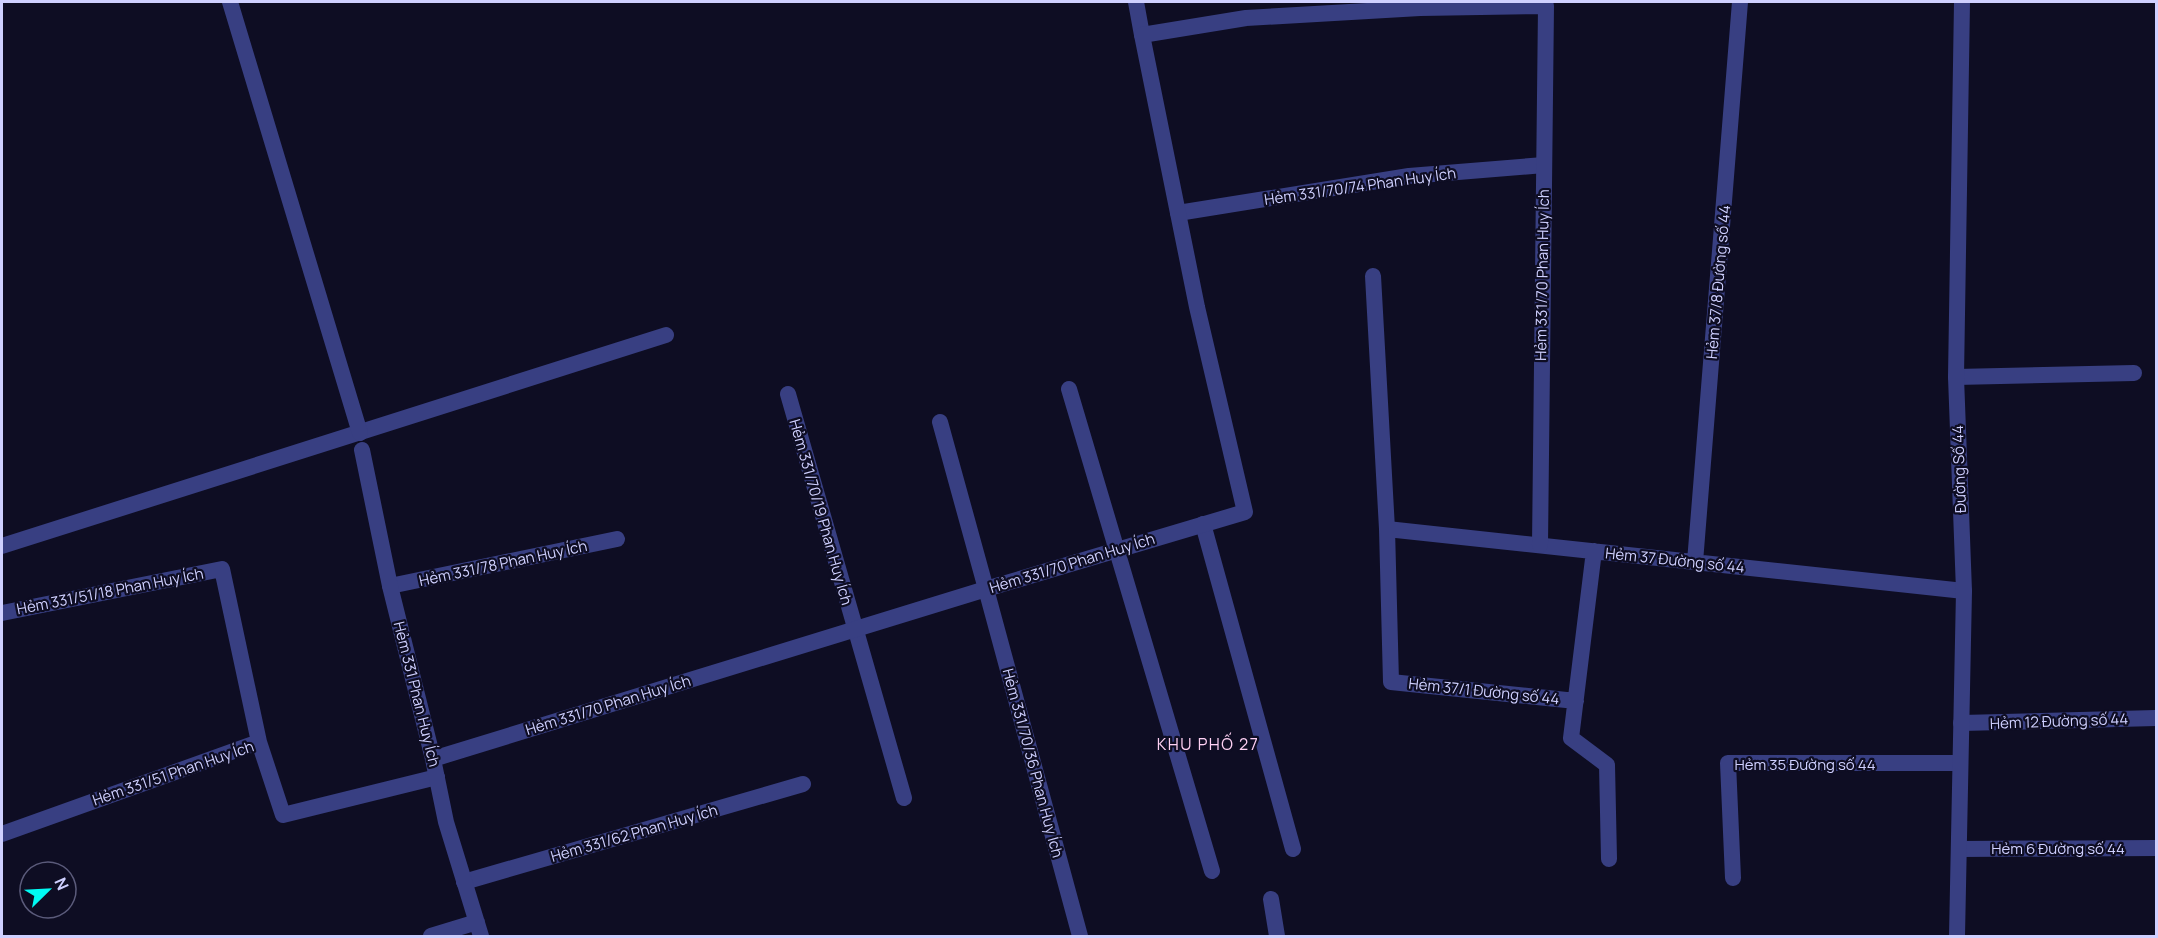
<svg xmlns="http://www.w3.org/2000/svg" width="2158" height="938" font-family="Manrope,sans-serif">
<rect width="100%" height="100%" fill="#0e0d23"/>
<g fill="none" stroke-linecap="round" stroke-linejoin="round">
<path stroke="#383f82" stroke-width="16" d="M 1136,2 L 1142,35
M 1178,213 L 1409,176 L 1544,165
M 1373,276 L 1387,529 L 1391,682 L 1576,701
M 1956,377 L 2134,373
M 1069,389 L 1212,871
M 788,394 L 904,798
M 940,422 L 986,589
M 1203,524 L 1293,849
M 1387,529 L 1964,591
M 2,546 L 666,335
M 1594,551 L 1571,738 L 1607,765 L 1609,859
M 1695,562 L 1740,2
M 390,586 L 617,539
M 2,613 L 222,569 L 259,742
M 1961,723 L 2156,718
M 2,834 L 259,742 L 283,815 L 437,777
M 1960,849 L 2156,848
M 1733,878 L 1728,763 L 1960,763
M 464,882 L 803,784
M 1271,899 L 1277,936"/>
<path stroke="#383f82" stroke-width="16" d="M 230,2 L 360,433
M 362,450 L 390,586 L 433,759 L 446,822 L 481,936
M 986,589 L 1080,936
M 433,759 L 986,589 L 1245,512 L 1197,307 L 1142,35 L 1246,18 L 1420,8 L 1546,6 L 1540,545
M 431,936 L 477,922
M 1957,936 L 1964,591 L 1956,377 L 1962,2"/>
</g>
<g text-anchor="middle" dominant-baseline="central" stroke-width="4.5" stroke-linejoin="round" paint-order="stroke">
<g font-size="15" fill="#cfd0ff" stroke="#0e0d23">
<text transform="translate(1360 186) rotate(-8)">Hẻm 331/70/74 Phan Huy Ích</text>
<text transform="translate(1542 275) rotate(-89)">Hẻm 331/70 Phan Huy Ích</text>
<text transform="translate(1718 282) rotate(-85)">Hẻm 37/8 Đường số 44</text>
<text transform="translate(1959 469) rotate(-92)">Đường Số 44</text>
<text transform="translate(821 512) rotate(74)">Hẻm 331/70/19 Phan Huy Ích</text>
<text transform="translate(1675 560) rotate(6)">Hẻm 37 Đường số 44</text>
<text transform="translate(503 563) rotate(-12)">Hẻm 331/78 Phan Huy Ích</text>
<text transform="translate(1072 563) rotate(-17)">Hẻm 331/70 Phan Huy Ích</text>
<text transform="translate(110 591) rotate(-11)">Hẻm 331/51/18 Phan Huy Ích</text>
<text transform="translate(1484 691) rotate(6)">Hẻm 37/1 Đường số 44</text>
<text transform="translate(417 694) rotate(76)">Hẻm 331 Phan Huy Ích</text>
<text transform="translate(608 705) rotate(-17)">Hẻm 331/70 Phan Huy Ích</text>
<text transform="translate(2059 721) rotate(-2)">Hẻm 12 Đường số 44</text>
<text transform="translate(1033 763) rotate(75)">Hẻm 331/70/36 Phan Huy Ích</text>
<text x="1805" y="764">Hẻm 35 Đường số 44</text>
<text transform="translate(173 773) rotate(-19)">Hẻm 331/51 Phan Huy Ích</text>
<text transform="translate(634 833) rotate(-16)">Hẻm 331/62 Phan Huy Ích</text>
<text x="2058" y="848">Hẻm 6 Đường số 44</text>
</g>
<g font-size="16" letter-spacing="1.5" fill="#ffd1f4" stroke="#0e0d23">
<text x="1208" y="744">KHU PHỐ 27</text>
</g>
</g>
<rect width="2158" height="938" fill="none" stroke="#cfd0ff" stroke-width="6"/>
<g transform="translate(48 890) rotate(66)"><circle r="28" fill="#0e0d23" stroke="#5b5b7b" stroke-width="1.5"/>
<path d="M0-4.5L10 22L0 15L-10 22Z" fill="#00faf3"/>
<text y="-9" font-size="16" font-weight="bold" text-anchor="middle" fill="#cfd0ff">N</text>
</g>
</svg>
